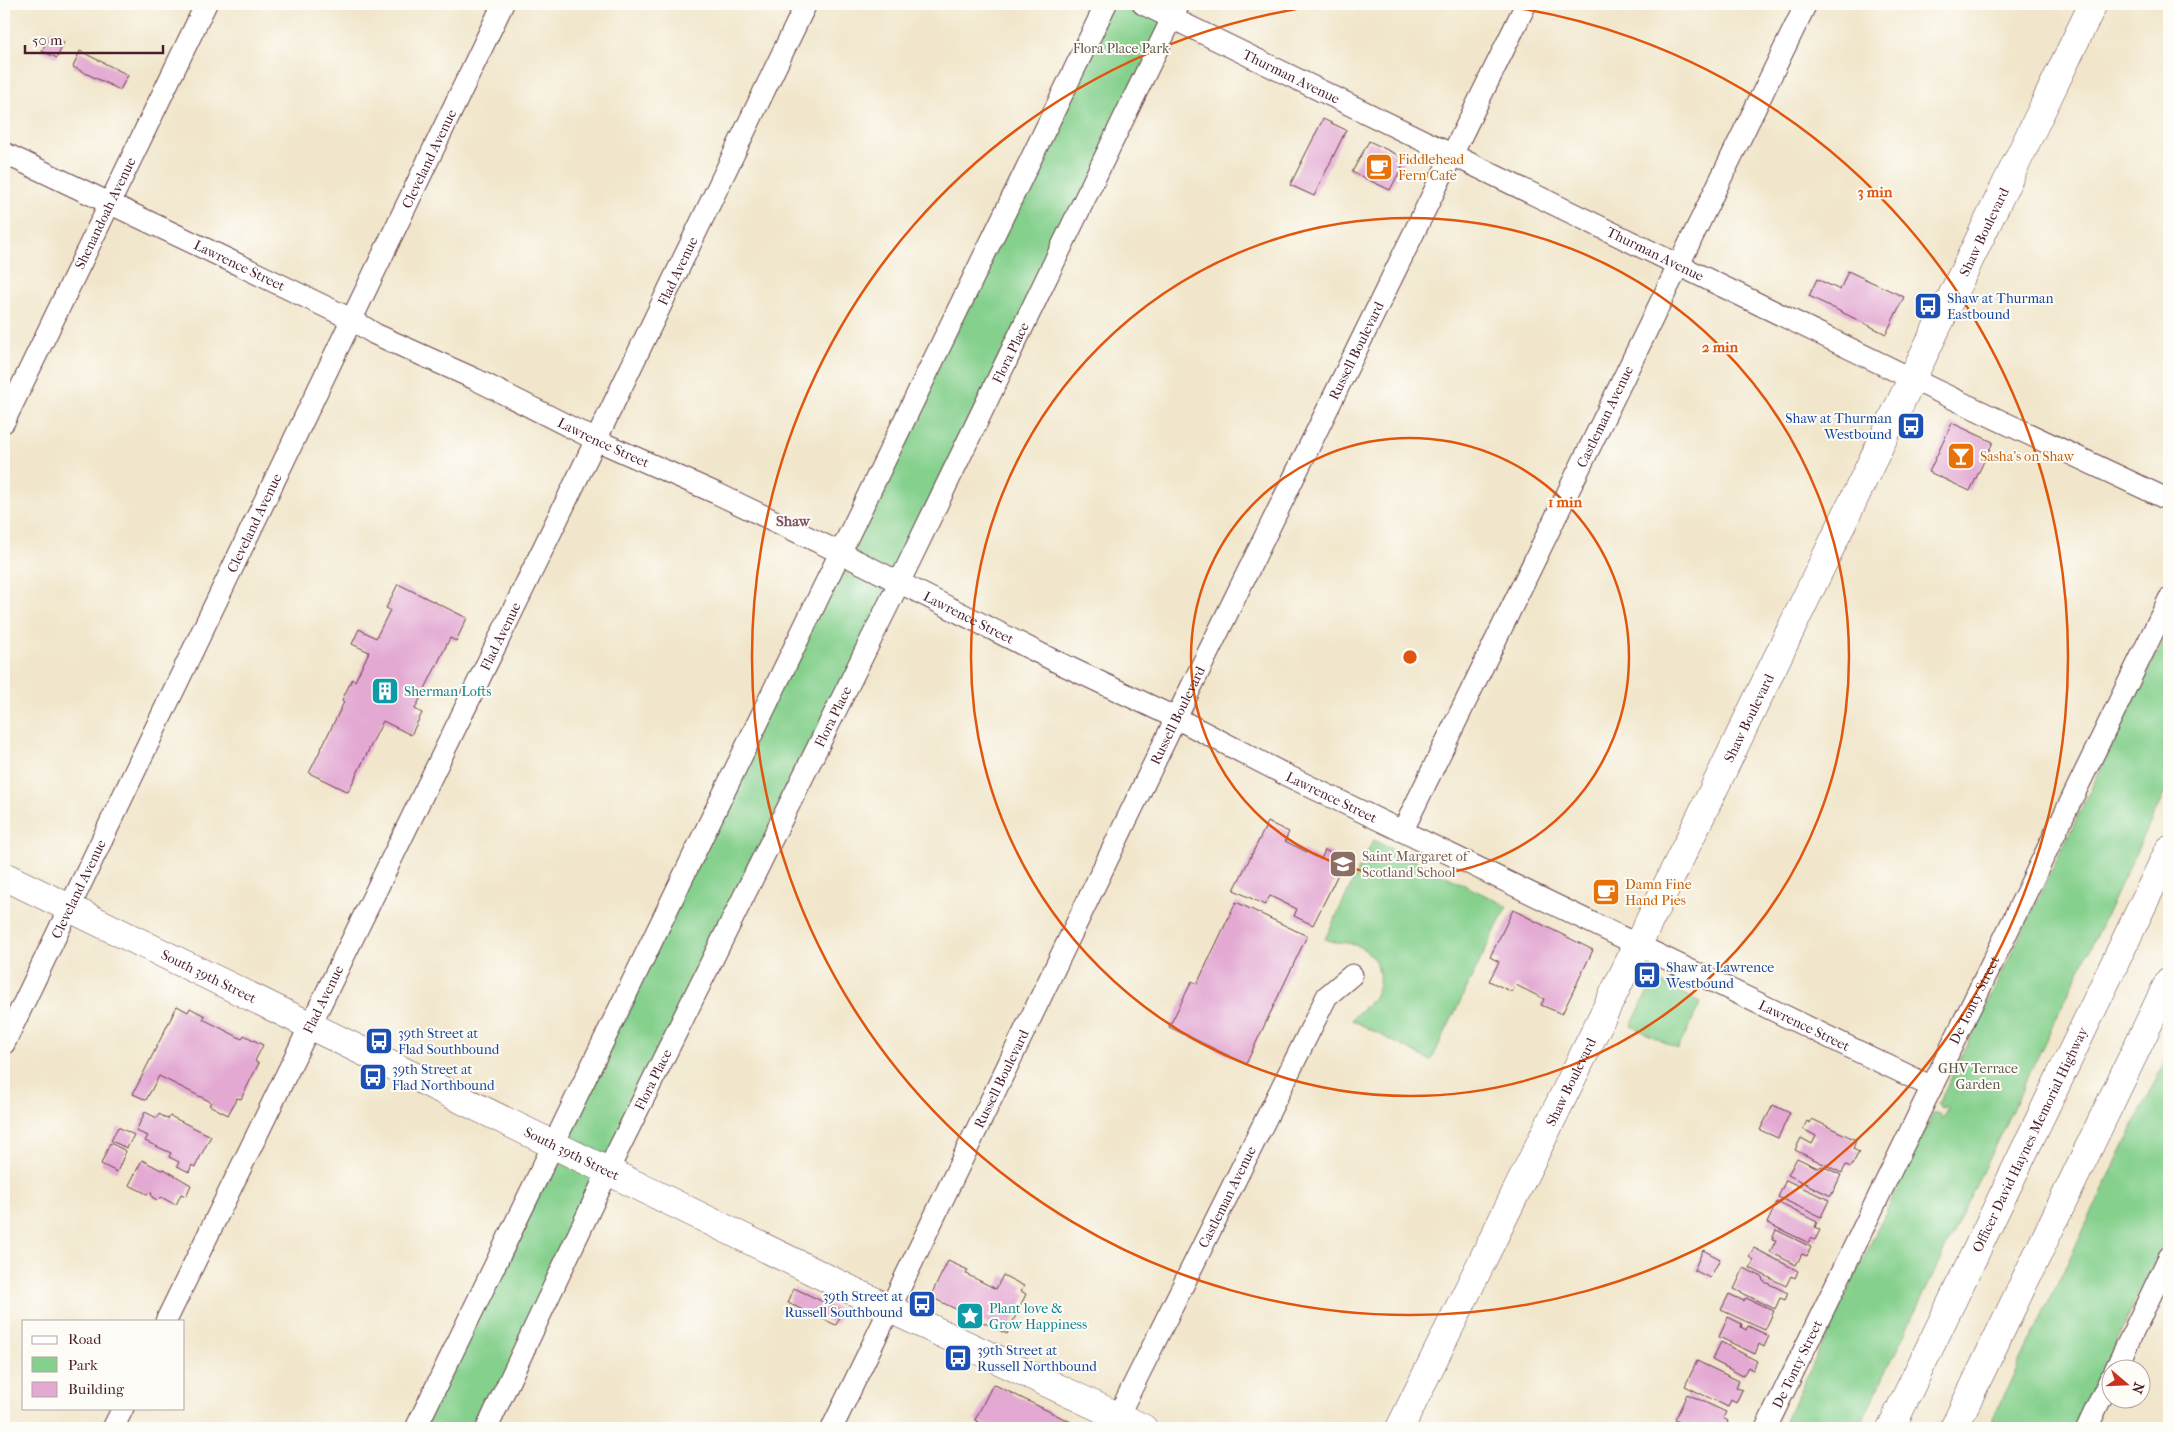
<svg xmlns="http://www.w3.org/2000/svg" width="2173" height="1432" font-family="'IM FELL French Canon',serif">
<rect width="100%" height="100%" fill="#fdfcf7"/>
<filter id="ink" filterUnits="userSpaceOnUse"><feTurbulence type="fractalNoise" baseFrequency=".02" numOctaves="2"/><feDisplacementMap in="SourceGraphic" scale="10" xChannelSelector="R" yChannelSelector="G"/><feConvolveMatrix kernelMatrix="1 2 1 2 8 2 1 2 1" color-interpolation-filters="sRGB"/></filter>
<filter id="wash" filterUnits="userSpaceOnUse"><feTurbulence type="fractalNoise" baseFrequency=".0096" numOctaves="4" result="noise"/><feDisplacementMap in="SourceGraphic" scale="20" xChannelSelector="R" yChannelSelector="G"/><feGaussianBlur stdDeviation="1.12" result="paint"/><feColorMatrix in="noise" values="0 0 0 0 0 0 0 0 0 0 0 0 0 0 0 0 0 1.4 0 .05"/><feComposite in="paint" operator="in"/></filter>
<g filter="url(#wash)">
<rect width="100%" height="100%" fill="#f1e6cb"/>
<path fill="#85d08d" stroke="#68785c" d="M 1106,4 L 1179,4 L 487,1428 L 416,1428 Z
M 2169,628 L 2169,784 L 1859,1428 L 1782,1428 L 1933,1114 L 1940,1114 L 1939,1117 L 1942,1119 L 1948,1108 L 1944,1106 L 1942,1109 L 1939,1103 Z
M 1373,840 L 1507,906 L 1431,1061 L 1352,1020 C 1359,1009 1365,1009 1371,1001 C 1387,981 1379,953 1355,945 C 1344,941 1336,944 1325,939 Z
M 1654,979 L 1701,1002 L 1678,1049 L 1631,1026 Z
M 2169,1052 L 2169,1231 L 2074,1428 L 1988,1428 Z"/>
<g id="blocks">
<path fill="#e3a9d3" d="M 49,35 L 64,42 L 57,58 L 42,51 Z
M 80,51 L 128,75 L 120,90 L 73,67 Z
M 1323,119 L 1346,130 L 1314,196 L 1290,185 Z
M 1369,141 L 1406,159 L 1390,190 L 1352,172 Z
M 1848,271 L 1904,297 L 1886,334 L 1809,296 L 1817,279 L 1840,290 Z
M 1952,423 L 1993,442 L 1970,491 L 1929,472 Z
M 398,584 L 467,618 L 456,641 L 450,638 L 415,709 L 422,713 L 411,735 L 383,721 L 348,792 L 309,773 L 344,702 L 342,700 L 352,679 L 355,681 L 369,652 L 352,644 L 359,629 L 376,638 L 390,610 L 386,608 Z
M 1268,822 L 1289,832 L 1285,841 L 1321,859 L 1325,850 L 1345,860 L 1313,925 L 1294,916 L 1297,909 L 1270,896 L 1265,905 L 1234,890 Z
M 1236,902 L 1307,936 L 1246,1064 L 1169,1027 L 1192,981 L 1197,984 Z
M 1513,910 L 1593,950 L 1562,1014 L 1541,1005 L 1544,999 L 1516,985 L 1512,992 L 1489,981 L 1499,962 L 1490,957 Z
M 177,1006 L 188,1012 L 190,1008 L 205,1016 L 203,1019 L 242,1039 L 244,1035 L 263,1045 L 255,1061 L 259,1063 L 241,1099 L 237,1098 L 228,1115 L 209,1105 L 211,1102 L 159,1076 L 146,1100 L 133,1094 Z
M 1773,1105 L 1790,1113 L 1778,1138 L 1760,1130 Z
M 145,1112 L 157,1118 L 159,1114 L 168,1119 L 170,1116 L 211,1136 L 195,1167 L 192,1165 L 189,1172 L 177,1166 L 179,1162 L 169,1157 L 171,1153 L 145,1141 L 148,1136 L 136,1131 Z
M 1812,1119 L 1856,1140 L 1853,1149 L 1859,1152 L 1851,1167 L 1846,1165 L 1842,1173 L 1795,1150 L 1801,1138 L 1812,1144 L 1816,1136 L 1803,1129 L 1807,1121 L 1810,1123 Z
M 118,1127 L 134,1135 L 127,1148 L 111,1141 Z
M 110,1143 L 126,1151 L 117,1172 L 101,1164 Z
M 1797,1158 L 1818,1168 L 1822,1166 L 1841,1175 L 1831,1196 L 1788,1175 Z
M 142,1160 L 161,1170 L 164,1169 L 191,1185 L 186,1196 L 181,1194 L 176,1205 L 161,1197 L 157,1200 L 152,1197 L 151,1192 L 147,1194 L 129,1185 Z
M 1786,1180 L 1829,1200 L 1821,1217 L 1778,1197 Z
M 1777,1202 L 1817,1222 L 1815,1227 L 1820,1230 L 1815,1240 L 1811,1238 L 1809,1243 L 1767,1223 Z
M 1776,1230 L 1811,1247 L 1807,1256 L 1802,1254 L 1796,1265 L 1770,1252 L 1776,1240 L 1772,1239 Z
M 1754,1248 L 1798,1271 L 1795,1278 L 1791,1276 L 1786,1286 L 1750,1268 L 1754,1260 L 1749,1257 Z
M 1703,1250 L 1720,1259 L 1710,1278 L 1694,1270 Z
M 948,1261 L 968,1270 L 966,1274 L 996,1289 L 1003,1275 L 1024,1286 L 1021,1291 L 1026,1294 L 1007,1334 L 933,1298 L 932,1293 Z
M 1744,1268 L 1762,1277 L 1763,1281 L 1788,1293 L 1785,1300 L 1780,1298 L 1775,1309 L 1734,1289 Z
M 794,1288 L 843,1311 L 836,1325 L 788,1303 Z
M 1729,1294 L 1744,1301 L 1746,1298 L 1774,1311 L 1765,1330 L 1721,1310 Z
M 1728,1317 L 1742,1324 L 1741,1327 L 1746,1330 L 1748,1326 L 1769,1336 L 1764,1347 L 1759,1344 L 1755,1354 L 1719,1337 Z
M 1721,1342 L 1757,1361 L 1753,1370 L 1748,1367 L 1743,1376 L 1712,1360 Z
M 1697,1361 L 1739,1381 L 1736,1387 L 1742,1390 L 1736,1403 L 1731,1400 L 1728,1407 L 1685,1386 Z
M 993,1384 L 1077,1425 L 1075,1428 L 991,1428 L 975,1420 Z
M 1687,1394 L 1726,1412 L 1723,1418 L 1728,1421 L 1725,1428 L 1693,1428 L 1675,1420 Z"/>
</g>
</g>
<g filter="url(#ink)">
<use href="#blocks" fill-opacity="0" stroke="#633d43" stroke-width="1"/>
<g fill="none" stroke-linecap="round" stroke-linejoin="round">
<g stroke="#633d43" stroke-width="23">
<g id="minor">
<path id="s1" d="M 1143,4 L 1935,390 L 2169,500"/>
<path id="s2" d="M 4,153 L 231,261 L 351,319 L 375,334 L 475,379 L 596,440 L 718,494 L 841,553 L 1053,660 L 1176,718 L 1286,775 L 1932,1087"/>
<path id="s3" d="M 4,422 L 206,4"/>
<path id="s4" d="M 1403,830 L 1806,4"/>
<path id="s5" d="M 4,1044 L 503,4"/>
<path id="s6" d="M 166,1321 L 596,440 L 806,4"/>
<path d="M 2115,1370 L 2169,1257"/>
<path d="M 113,1428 L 123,1408"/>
<path d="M 416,1428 L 1106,4"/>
<path id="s7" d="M 487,1428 L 618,1150 L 899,583 L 1179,4"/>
<path id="s8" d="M 832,1428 L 1176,718 L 1526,4"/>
<path id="s9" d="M 1112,1428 L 1327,996 L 1352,975"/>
<path id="s10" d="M 1766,1428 L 2169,599"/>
<path d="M 2087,1428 L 2110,1379"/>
</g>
</g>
<g stroke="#633d43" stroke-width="29">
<g id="tertiary">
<path id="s11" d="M 4,876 L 890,1309 L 1143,1428"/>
<path id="s12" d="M 1400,1428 C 1634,955 1866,480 2093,4"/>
</g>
</g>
<g stroke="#633d43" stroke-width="29">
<g id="motorway">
<path id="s13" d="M 1891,1428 L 2169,850"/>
<path d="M 1954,1428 L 2169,981"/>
</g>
</g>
<use href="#minor" stroke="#fff" stroke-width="21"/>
<use href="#tertiary" stroke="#fff" stroke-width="28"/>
<use href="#motorway" stroke="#fff" stroke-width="28"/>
</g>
</g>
<g fill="none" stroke="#e0560e" stroke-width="2.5">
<circle cx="1410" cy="657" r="219"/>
<circle cx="1410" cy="657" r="439"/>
<path d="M1490 4A658 658 0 1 1 1330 4"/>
</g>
<defs>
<g id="cafe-square" transform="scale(1.4375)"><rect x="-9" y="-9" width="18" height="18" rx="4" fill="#e8710a" stroke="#fdfcf7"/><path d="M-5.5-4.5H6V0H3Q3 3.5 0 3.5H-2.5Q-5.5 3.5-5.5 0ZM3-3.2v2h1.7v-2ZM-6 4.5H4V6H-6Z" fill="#fff"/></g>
<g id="bus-square" transform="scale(1.4375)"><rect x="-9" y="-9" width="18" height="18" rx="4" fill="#1a4fb4" stroke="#fdfcf7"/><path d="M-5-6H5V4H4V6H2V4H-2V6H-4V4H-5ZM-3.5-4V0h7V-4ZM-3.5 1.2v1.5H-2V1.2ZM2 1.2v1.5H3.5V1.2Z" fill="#fff"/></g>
<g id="bar-square" transform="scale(1.4375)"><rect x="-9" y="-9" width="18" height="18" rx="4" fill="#e8710a" stroke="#fdfcf7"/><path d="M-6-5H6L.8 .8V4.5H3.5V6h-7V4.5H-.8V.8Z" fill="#fff"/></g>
<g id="building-square" transform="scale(1.4375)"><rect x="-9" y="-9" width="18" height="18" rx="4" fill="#0f9aa8" stroke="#fdfcf7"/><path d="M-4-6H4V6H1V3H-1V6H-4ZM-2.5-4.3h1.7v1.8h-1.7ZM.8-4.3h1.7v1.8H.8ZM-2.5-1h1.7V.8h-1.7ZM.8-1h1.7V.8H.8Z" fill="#fff"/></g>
<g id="school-square" transform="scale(1.4375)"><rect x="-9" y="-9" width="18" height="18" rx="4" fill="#8d6e63" stroke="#fdfcf7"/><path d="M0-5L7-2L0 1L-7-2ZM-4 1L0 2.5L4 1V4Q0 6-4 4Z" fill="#fff"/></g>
<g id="sight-square" transform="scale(1.4375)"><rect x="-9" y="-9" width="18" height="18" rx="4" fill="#0f9aa8" stroke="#fdfcf7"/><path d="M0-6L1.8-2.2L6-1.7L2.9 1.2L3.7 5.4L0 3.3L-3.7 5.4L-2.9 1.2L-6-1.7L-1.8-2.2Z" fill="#fff"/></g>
</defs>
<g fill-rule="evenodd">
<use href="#cafe-square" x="1379" y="167"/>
<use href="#bus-square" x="1928" y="306"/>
<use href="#bus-square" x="1911" y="426"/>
<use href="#bar-square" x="1961" y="456"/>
<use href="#building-square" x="385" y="691"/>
<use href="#school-square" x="1343" y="864"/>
<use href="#cafe-square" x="1606" y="892"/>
<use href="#bus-square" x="1647" y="975"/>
<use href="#bus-square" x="379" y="1041"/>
<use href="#bus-square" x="373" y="1077"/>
<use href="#bus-square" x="922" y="1304"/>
<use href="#sight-square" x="970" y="1316"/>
<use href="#bus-square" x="958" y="1358"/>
</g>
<g text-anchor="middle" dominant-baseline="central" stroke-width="4" stroke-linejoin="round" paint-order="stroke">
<g font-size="14" fill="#5c5448" stroke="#fdfcf7">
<text x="1121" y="48">Flora Place Park</text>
<text x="1978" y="1068">GHV Terrace<tspan x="1978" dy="16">Garden</tspan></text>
</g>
<g font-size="14" fill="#4a1f2b" stroke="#fdfcf7">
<text stroke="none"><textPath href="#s1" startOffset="165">Thurman Avenue</textPath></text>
<text stroke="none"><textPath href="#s5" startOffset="982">Cleveland Avenue</textPath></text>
<text stroke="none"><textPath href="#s3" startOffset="232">Shenandoah Avenue</textPath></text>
<text stroke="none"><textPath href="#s12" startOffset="1331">Shaw Boulevard</textPath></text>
<text stroke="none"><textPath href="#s1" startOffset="570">Thurman Avenue</textPath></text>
<text stroke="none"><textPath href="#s2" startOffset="261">Lawrence Street</textPath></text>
<text stroke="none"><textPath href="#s6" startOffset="1168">Flad Avenue</textPath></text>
<text stroke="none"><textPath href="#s7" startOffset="1196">Flora Place</textPath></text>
<text stroke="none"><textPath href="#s8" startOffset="1198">Russell Boulevard</textPath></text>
<text stroke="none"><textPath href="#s4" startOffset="460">Castleman Avenue</textPath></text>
<text stroke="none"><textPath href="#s2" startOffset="666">Lawrence Street</textPath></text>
<text stroke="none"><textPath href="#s5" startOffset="578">Cleveland Avenue</textPath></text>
<text stroke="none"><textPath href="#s2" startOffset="1071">Lawrence Street</textPath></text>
<text stroke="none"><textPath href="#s6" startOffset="762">Flad Avenue</textPath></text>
<text stroke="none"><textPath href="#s8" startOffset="792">Russell Boulevard</textPath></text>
<text stroke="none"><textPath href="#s7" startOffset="791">Flora Place</textPath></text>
<text stroke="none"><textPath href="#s12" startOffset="791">Shaw Boulevard</textPath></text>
<text stroke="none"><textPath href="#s2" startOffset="1476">Lawrence Street</textPath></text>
<text stroke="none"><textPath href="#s5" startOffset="172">Cleveland Avenue</textPath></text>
<text stroke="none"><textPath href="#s11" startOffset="228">South 39th Street</textPath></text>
<text stroke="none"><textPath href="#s6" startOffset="358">Flad Avenue</textPath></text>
<text stroke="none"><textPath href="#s10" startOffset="476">De Tonty Street</textPath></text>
<text stroke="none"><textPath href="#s2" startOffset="2001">Lawrence Street</textPath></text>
<text stroke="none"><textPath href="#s7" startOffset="386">Flora Place</textPath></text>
<text stroke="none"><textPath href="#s8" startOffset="388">Russell Boulevard</textPath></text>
<text stroke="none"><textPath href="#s12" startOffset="386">Shaw Boulevard</textPath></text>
<text stroke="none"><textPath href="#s13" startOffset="320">Officer David Haynes Memorial Highway</textPath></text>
<text stroke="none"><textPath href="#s11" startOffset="632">South 39th Street</textPath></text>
<text stroke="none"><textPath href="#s9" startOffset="258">Castleman Avenue</textPath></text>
<text stroke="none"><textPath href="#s10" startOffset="71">De Tonty Street</textPath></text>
</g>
<g font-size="14" fill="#c56008" stroke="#fdfcf7" text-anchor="start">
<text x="1398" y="159">Fiddlehead<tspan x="1398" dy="16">Fern Cafe</tspan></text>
<text x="1980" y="456">Sasha's on Shaw</text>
<text x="1625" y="884">Damn Fine<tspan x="1625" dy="16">Hand Pies</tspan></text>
</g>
<g font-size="14" fill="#164399" stroke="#fdfcf7" text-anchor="start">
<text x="1947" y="298">Shaw at Thurman<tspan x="1947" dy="16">Eastbound</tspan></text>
<text x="1892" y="418" text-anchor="end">Shaw at Thurman<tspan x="1892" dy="16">Westbound</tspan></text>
<text x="1666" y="967">Shaw at Lawrence<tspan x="1666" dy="16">Westbound</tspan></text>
<text x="398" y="1033">39th Street at<tspan x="398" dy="16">Flad Southbound</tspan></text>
<text x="392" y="1069">39th Street at<tspan x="392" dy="16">Flad Northbound</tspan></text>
<text x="903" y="1296" text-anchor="end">39th Street at<tspan x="903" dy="16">Russell Southbound</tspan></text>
<text x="977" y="1350">39th Street at<tspan x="977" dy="16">Russell Northbound</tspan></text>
</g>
<g font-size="14" fill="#0d838f" stroke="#fdfcf7" text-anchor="start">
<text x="404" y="691">Sherman Lofts</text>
<text x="989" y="1308">Plant love &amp;<tspan x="989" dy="16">Grow Happiness</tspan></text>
</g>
<g font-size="14" fill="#785e54" stroke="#fdfcf7" text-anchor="start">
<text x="1362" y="856">Saint Margaret of<tspan x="1362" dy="16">Scotland School</tspan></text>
</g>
<g font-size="15" font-weight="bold" fill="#804f66" stroke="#fdfcf7">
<text x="793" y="521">Shaw</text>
</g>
</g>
<circle cx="1410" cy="657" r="8" fill="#e0560e" stroke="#fdfcf7" stroke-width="2.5"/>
<g font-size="15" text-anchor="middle" font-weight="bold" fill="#e0560e" stroke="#fdfcf7" stroke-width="4" stroke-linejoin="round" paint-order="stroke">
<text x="1875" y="197">3 min</text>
<text x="1720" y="352">2 min</text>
<text x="1565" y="507">1 min</text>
</g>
<rect width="2173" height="1432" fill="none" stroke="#fdfcf7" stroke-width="20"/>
<rect x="22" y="1320" width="162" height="90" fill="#fdfcf7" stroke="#b5a4a5"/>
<rect x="32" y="1336" width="25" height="8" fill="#ffffff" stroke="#b5a4a5"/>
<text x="68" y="1344" font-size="15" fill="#4a1f2b">Road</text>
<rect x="32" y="1357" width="25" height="15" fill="#85d08d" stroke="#b5a4a5"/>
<text x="68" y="1370" font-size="15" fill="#4a1f2b">Park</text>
<rect x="32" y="1382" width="25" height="15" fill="#e3a9d3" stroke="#b5a4a5"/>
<text x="68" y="1394" font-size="15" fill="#4a1f2b">Building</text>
<g transform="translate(2126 1384) rotate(109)"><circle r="24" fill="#fdfcf7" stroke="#b5a4a5"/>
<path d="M0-4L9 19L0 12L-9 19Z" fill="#c8321e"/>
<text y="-8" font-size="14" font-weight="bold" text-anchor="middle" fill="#4a1f2b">N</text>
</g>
<path d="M25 45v8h138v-8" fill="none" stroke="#4a1f2b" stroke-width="2.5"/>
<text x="32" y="45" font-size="15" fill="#4a1f2b" stroke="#fdfcf7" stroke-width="4" paint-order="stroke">50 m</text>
</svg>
